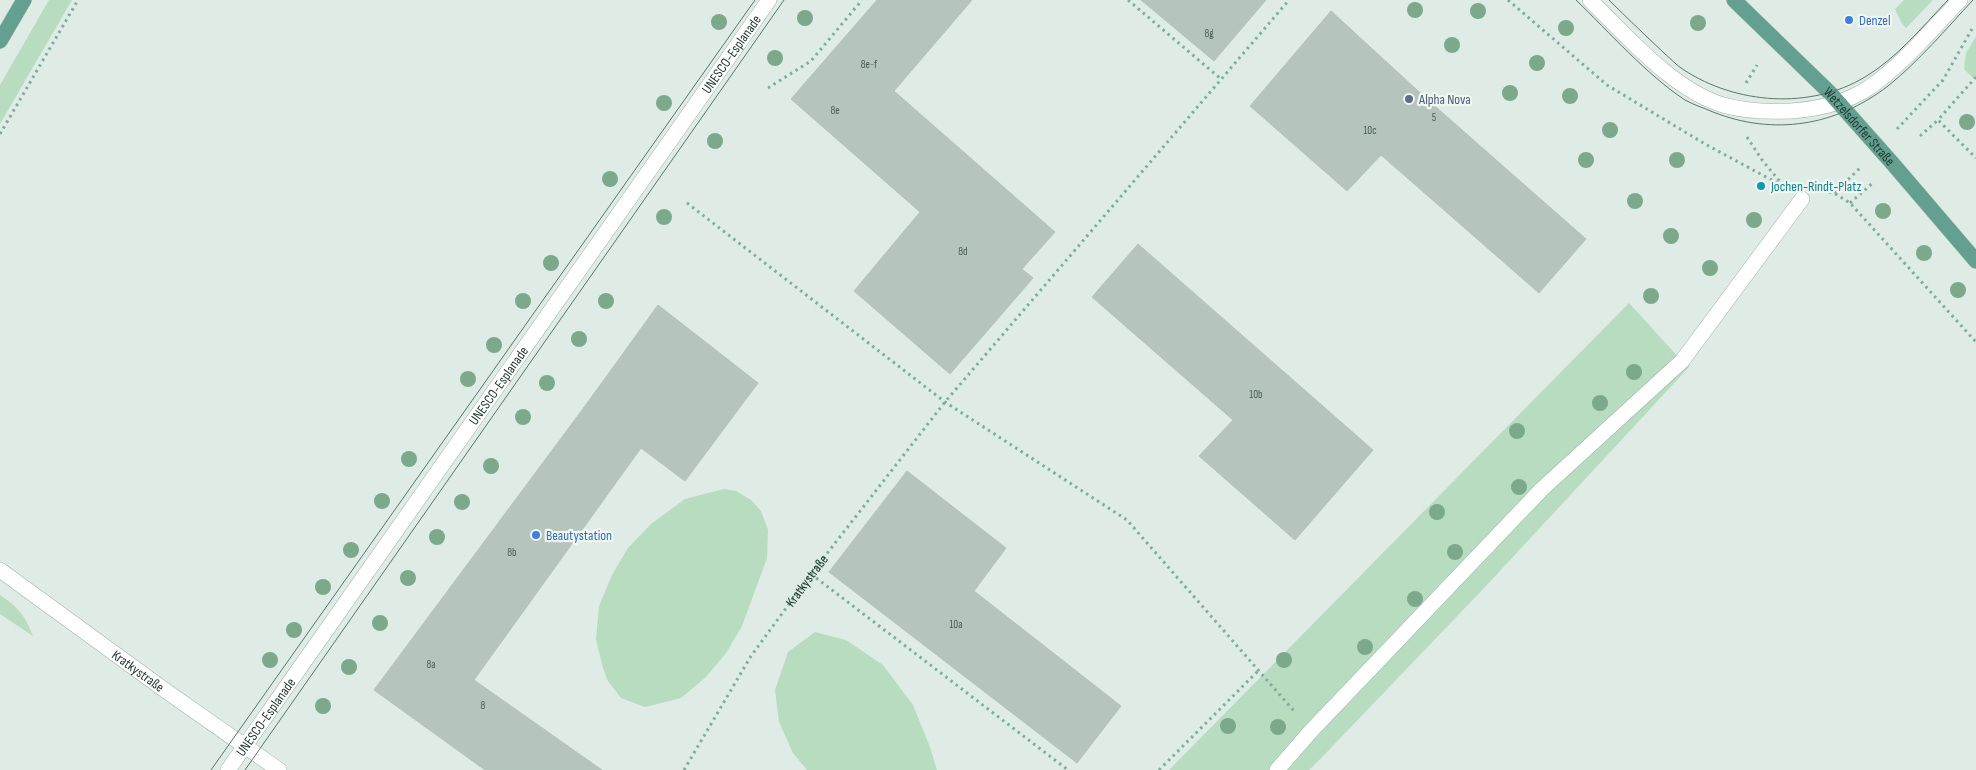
<svg xmlns="http://www.w3.org/2000/svg" width="1976" height="770" font-family="'Sofia Sans Condensed',sans-serif">
<rect width="100%" height="100%" fill="#dfebe5"/>
<path fill="#b8dcc0" d="M 49,0 L 72,0 L 0,124 L 0,85 Z
M 1904,0 L 1933,0 L 1906,28 L 1901,22 L 1895,9 Z
M 1976,37 L 1976,77 L 1974,79 L 1964,69 L 1966,53 Z
M 1629,303 L 1682,361 L 1690,366 L 1486,586 L 1327,752 L 1309,770 L 1169,770 Z
M 724,489 L 736,491 L 751,500 L 761,511 L 768,530 L 767,558 L 742,626 L 726,653 L 706,677 L 681,698 L 645,707 L 621,698 L 608,681 L 603,668 L 596,639 L 599,606 L 612,575 L 628,548 L 651,524 L 685,499 Z
M 0,595 C 18,607 25,615 33,636 L 0,614 Z
M 815,632 L 846,640 L 883,665 L 913,705 L 930,747 L 937,770 L 807,770 L 793,753 L 779,722 L 775,690 L 788,652 Z"/>
<path fill="#b5c5be" stroke="#b2c4bc" d="M 877,0 L 972,0 L 894,91 L 1055,232 L 1022,269 L 1033,278 L 950,374 L 854,291 L 920,212 L 791,99 Z
M 1141,0 L 1266,0 L 1214,61 Z
M 1331,11 L 1428,100 L 1586,239 L 1539,293 L 1381,155 L 1347,191 L 1250,106 Z
M 1138,244 L 1373,450 L 1295,540 L 1199,456 L 1233,420 L 1092,297 Z
M 658,305 L 758,383 L 685,481 L 641,448 L 474,680 L 602,770 L 485,770 L 374,690 L 585,406 Z
M 907,471 L 1006,548 L 974,591 L 1121,706 L 1077,763 L 829,572 Z"/>
<g fill="none" stroke-linecap="round" stroke-linejoin="round">
<g stroke="#a2b3ac" stroke-width="16">
<g id="minor">
<path d="M 1590,0 C 1627,36 1673,90 1723,105 C 1744,111 1770,112 1791,111 C 1820,109 1846,103 1870,87 C 1904,63 1932,29 1960,0"/>
<path id="s2" d="M 0,570 L 166,691 L 279,770"/>
<path id="s3" d="M 228,770 L 769,0"/>
<path d="M 1277,770 L 1311,731 L 1542,489 L 1682,361 L 1802,199"/>
</g>
</g>
<g stroke="#c1c8c6" stroke-width="16">
<g id="major">
<path id="s4" d="M 1734,0 L 1830,93 L 1893,164 L 1976,261"/>
<path d="M 0,41 L 24,0"/>
</g>
</g>
<g stroke="#80ae9e" stroke-width="3" stroke-dasharray="2.5 4" stroke-linecap="butt">
<path d="M 1128,0 L 1221,79"/>
<path d="M 1508,0 L 1607,85 L 1705,144 L 1781,185"/>
<path d="M 1976,77 L 1938,120 L 1976,158"/>
<path d="M 1746,83 L 1757,65"/>
<path d="M 768,88 L 811,61 L 862,0"/>
<path d="M 1897,129 L 1943,80 L 1972,29"/>
<path d="M 0,134 L 78,0"/>
<path d="M 1920,136 L 1938,120"/>
<path d="M 1747,137 L 1762,160 L 1782,184"/>
<path d="M 1829,192 L 1834,193 L 1850,203 L 1976,342"/>
<path d="M 1834,193 L 1860,168"/>
<path d="M 687,203 L 945,402 L 1127,520 L 1294,711"/>
<path d="M 1850,203 L 1874,182"/>
<path d="M 811,574 L 1068,770"/>
<path id="s1" d="M 684,770 L 751,656 L 811,574 L 945,402 L 1289,0"/>
<path d="M 1159,770 L 1258,671"/>
</g>
<use href="#minor" stroke="#fff" stroke-width="15"/>
<use href="#major" stroke="#64a08f" stroke-width="15"/>
<path stroke="#5a776e" stroke-width="1" d="M 1576,0 C 1609,32 1647,75 1685,100 C 1694,105 1704,108 1713,112 C 1774,136 1836,126 1888,86 C 1919,61 1946,29 1973,0
M 1609,0 C 1627,18 1645,35 1664,53 C 1670,58 1677,66 1684,70 C 1736,104 1810,110 1865,77 C 1897,58 1922,27 1948,0
M 211,770 L 755,0
M 245,770 L 784,0"/>
</g>
<g fill="#7ca88c">
<circle cx="1415" cy="10" r="8"/>
<circle cx="1478" cy="11" r="8"/>
<circle cx="805" cy="18" r="8"/>
<circle cx="719" cy="22" r="8"/>
<circle cx="1698" cy="23" r="8"/>
<circle cx="1566" cy="28" r="8"/>
<circle cx="1452" cy="45" r="8"/>
<circle cx="775" cy="58" r="8"/>
<circle cx="1537" cy="63" r="8"/>
<circle cx="1510" cy="93" r="8"/>
<circle cx="1570" cy="96" r="8"/>
<circle cx="664" cy="103" r="8"/>
<circle cx="1967" cy="122" r="8"/>
<circle cx="1610" cy="130" r="8"/>
<circle cx="715" cy="141" r="8"/>
<circle cx="1586" cy="160" r="8"/>
<circle cx="1677" cy="160" r="8"/>
<circle cx="610" cy="179" r="8"/>
<circle cx="1635" cy="201" r="8"/>
<circle cx="1883" cy="211" r="8"/>
<circle cx="664" cy="217" r="8"/>
<circle cx="1754" cy="220" r="8"/>
<circle cx="1671" cy="236" r="8"/>
<circle cx="1924" cy="253" r="8"/>
<circle cx="551" cy="263" r="8"/>
<circle cx="1710" cy="268" r="8"/>
<circle cx="1958" cy="290" r="8"/>
<circle cx="1651" cy="296" r="8"/>
<circle cx="523" cy="301" r="8"/>
<circle cx="606" cy="301" r="8"/>
<circle cx="579" cy="339" r="8"/>
<circle cx="494" cy="345" r="8"/>
<circle cx="1634" cy="372" r="8"/>
<circle cx="468" cy="379" r="8"/>
<circle cx="547" cy="383" r="8"/>
<circle cx="1600" cy="403" r="8"/>
<circle cx="523" cy="417" r="8"/>
<circle cx="1517" cy="431" r="8"/>
<circle cx="409" cy="459" r="8"/>
<circle cx="491" cy="466" r="8"/>
<circle cx="1519" cy="487" r="8"/>
<circle cx="382" cy="501" r="8"/>
<circle cx="462" cy="502" r="8"/>
<circle cx="1437" cy="512" r="8"/>
<circle cx="437" cy="537" r="8"/>
<circle cx="351" cy="550" r="8"/>
<circle cx="1455" cy="552" r="8"/>
<circle cx="408" cy="578" r="8"/>
<circle cx="323" cy="587" r="8"/>
<circle cx="1415" cy="599" r="8"/>
<circle cx="380" cy="623" r="8"/>
<circle cx="294" cy="630" r="8"/>
<circle cx="1365" cy="647" r="8"/>
<circle cx="270" cy="660" r="8"/>
<circle cx="1284" cy="660" r="8"/>
<circle cx="349" cy="667" r="8"/>
<circle cx="323" cy="706" r="8"/>
<circle cx="1228" cy="726" r="8"/>
<circle cx="1278" cy="727" r="8"/>
</g>
<g fill="#3f7fe0" stroke="#f0f7f3" stroke-width="2">
<circle cx="1849" cy="20" r="5"/>
<circle cx="536" cy="535" r="5"/>
</g>
<circle fill="#5c6f8a" stroke="#f0f7f3" stroke-width="2" cx="1409" cy="99" r="5"/>
<circle fill="#0f9aa8" stroke="#f0f7f3" stroke-width="2" cx="1761" cy="186" r="5"/>
<g text-anchor="middle" dominant-baseline="central" stroke-width="4.5" stroke-linejoin="round" paint-order="stroke">
<g font-size="11" fill="#455e56">
<text x="1209" y="33">8g</text>
<text x="869" y="64">8e-f</text>
<text x="835" y="110">8e</text>
<text x="1434" y="117">5</text>
<text x="1370" y="130">10c</text>
<text x="963" y="251">8d</text>
<text x="1256" y="394">10b</text>
<text x="512" y="552">8b</text>
<text x="956" y="624">10a</text>
<text x="431" y="664">8a</text>
<text x="483" y="705">8</text>
</g>
<g font-size="14" fill="#366cbe" stroke="#f0f7f3" text-anchor="start">
<text x="1859" y="20">Denzel</text>
<text x="546" y="535">Beautystation</text>
</g>
<g font-size="14" fill="#203b33" stroke="#f0f7f3">
<text stroke="none"><textPath href="#s3" startOffset="875">UNESCO-Esplanade</textPath></text>
<text stroke="none"><textPath href="#s4" startOffset="178">Wetzelsdorfer Straße</textPath></text>
<text stroke="none"><textPath href="#s3" startOffset="470">UNESCO-Esplanade</textPath></text>
<text stroke="none"><textPath href="#s1" startOffset="226">Kratkystraße</textPath></text>
<text stroke="none"><textPath href="#s2" startOffset="171">Kratkystraße</textPath></text>
<text stroke="none"><textPath href="#s3" startOffset="65">UNESCO-Esplanade</textPath></text>
</g>
<g font-size="14" fill="#4e5e75" stroke="#f0f7f3" text-anchor="start">
<text x="1419" y="99">Alpha Nova</text>
</g>
<g font-size="14" fill="#0d838f" stroke="#f0f7f3" text-anchor="start">
<text x="1771" y="186">Jochen-Rindt-Platz</text>
</g>
</g>
</svg>
